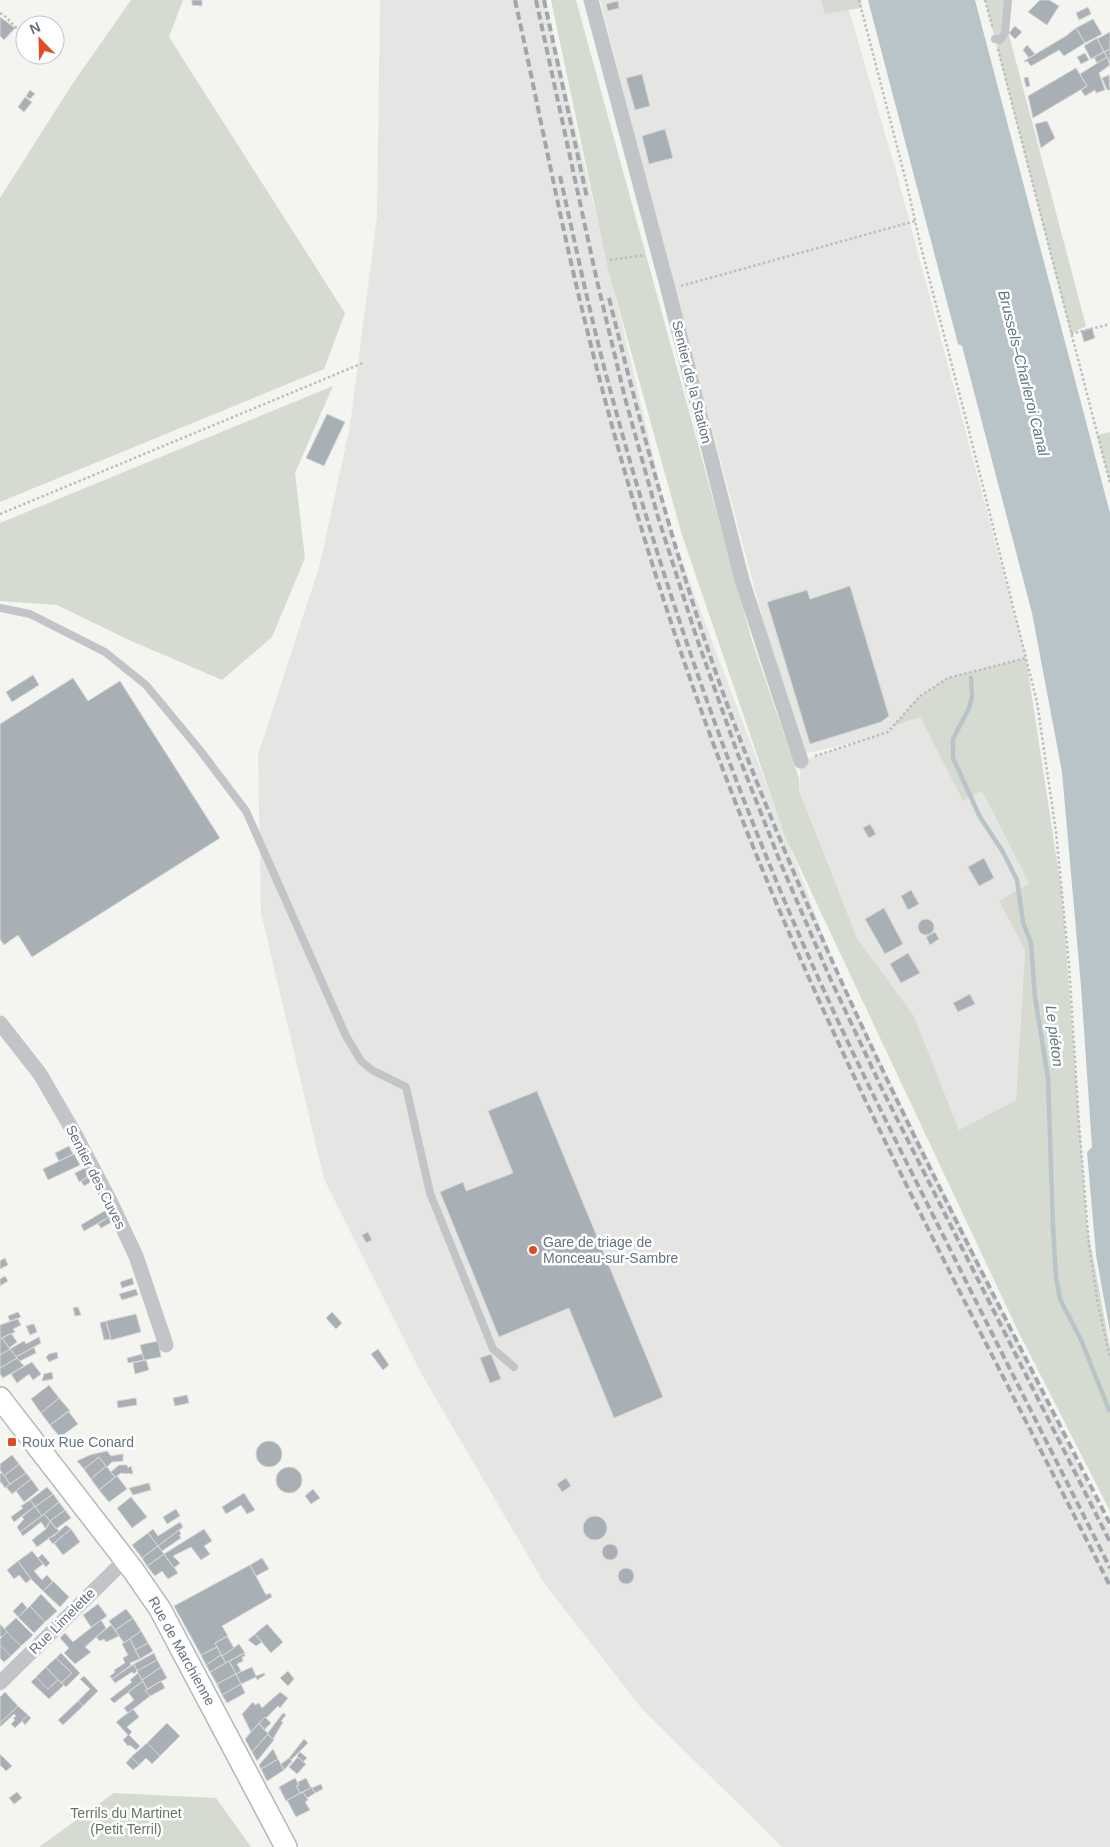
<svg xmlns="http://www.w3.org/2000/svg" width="1110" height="1847" font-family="Helvetica,sans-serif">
<rect width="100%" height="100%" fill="#f4f4f0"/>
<path fill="#e5e6e4" d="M 380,0 L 545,0 L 672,535 L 838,974 L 1110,1530 L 1110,1847 L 782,1847 L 642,1709 L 544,1583 L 421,1373 L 324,1179 L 261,913 L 258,755 L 320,564 L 350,426 L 377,216 Z
M 600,0 L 821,0 L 825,14 L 849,10 L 898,178 L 1026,658 L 948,678 L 893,727 L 920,717 L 963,801 L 982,791 L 1029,883 L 999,901 L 1025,949 L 1016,1100 L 959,1130 L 914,1016 L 857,938 L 799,790 L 801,761 L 865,740 L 799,755 L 655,215 Z"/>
<path fill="#d5dbd1" d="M 131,0 L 183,0 L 169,37 L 345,313 L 324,369 L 0,502 L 0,198 L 71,86 Z
M 551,0 L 576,0 L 752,641 L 799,778 L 799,790 L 857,938 L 914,1016 L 959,1130 L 1016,1100 L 1025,950 L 999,901 L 1029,883 L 982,791 L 963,801 L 920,717 L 892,727 L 920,696 L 948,678 L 1026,658 L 1062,894 L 1087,1225 L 1110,1348 L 1110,1511 L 1018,1331 L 784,834 L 682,535 L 608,269 Z
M 821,0 L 861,0 L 861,8 L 825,14 Z
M 985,0 L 1004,0 L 1009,35 L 1086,326 L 1071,334 Z
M 333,386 L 295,473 L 305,558 L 272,637 L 222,680 L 129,640 L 57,605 L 0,601 L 0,523 Z
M 1110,432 L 1110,483 L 1097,435 Z
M 114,1793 L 216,1798 L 251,1847 L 39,1847 Z"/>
<path fill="#b9c4c8" d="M 868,0 L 975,0 L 1110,513 L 1110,1332 L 1096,1255 L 1087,1152 L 1092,1147 L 1081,986 L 1062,772 L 1032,613 L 962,346 L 958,344 Z"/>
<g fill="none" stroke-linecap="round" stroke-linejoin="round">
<path stroke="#b9c4c8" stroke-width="4.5" d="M 971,678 L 972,697 L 969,708 L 953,739 L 953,758 L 980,817 L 1003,852 L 1017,880 L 1023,922 L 1031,943 L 1035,997 L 1048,1078 L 1053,1226 L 1056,1277 L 1060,1299 L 1081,1340 L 1109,1410"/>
</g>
<path fill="#a8b0b5" stroke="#d5d5d3" d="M 192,0 L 202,0 L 202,6 L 192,5 Z
M 1040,0 L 1049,0 L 1059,6 L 1047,25 L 1028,12 Z
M 618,1 L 619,8 L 608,11 L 606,4 Z
M 1088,7 L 1091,14 L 1079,20 L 1076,13 Z
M 0,17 L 15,28 L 4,40 L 0,36 Z
M 1093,19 L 1102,34 L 1085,43 L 1076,28 Z
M 1015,26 L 1022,32 L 1015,39 L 1009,33 Z
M 1076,28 L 1085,43 L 1064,56 L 1059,50 L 1031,66 L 1027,61 L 1025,62 L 1024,61 L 1066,36 Z
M 1110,32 L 1110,49 L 1104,52 L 1097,39 Z
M 1097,38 L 1104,52 L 1091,59 L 1084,46 Z
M 1027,45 L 1035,54 L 1029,58 L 1023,50 Z
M 1110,49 L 1110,62 L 1104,52 Z
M 1104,52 L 1107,57 L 1097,63 L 1094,57 Z
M 1085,53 L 1089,60 L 1081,64 L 1077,57 Z
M 1107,57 L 1110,65 L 1099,73 L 1105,90 L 1096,93 L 1095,90 L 1085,96 L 1081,90 L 1087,86 L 1080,74 Z
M 1076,68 L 1087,86 L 1033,118 L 1028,96 Z
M 642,74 L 650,106 L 635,110 L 626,78 Z
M 1109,75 L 1110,90 L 1107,90 L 1102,78 Z
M 1028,77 L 1030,86 L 1026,87 L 1024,78 Z
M 30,90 L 35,94 L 30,99 L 26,96 Z
M 25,97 L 32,102 L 24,112 L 18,107 Z
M 1047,121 L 1055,138 L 1041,148 L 1035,124 Z
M 665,129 L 673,158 L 649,164 L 642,136 Z
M 1092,328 L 1095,338 L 1084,342 L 1081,331 Z
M 327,414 L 345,422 L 324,466 L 306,458 Z
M 850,586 L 889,716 L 881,722 L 810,744 L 767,602 L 807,590 L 810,599 Z
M 33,675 L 39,685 L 12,702 L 6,692 Z
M 73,678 L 88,701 L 120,681 L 220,838 L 32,957 L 18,935 L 4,945 L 0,939 L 0,724 Z
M 870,824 L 876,834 L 869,838 L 863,828 Z
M 984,858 L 994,878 L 979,886 L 968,867 Z
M 911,890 L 919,904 L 908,910 L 901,896 Z
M 884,908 L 903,944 L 885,954 L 865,919 Z
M918 927a8 8 0 1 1 16 0a8 8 0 1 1-16 0Z
M 935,932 L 939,939 L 930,945 L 926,937 Z
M 908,953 L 920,973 L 901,983 L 890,964 Z
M 970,994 L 975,1004 L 958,1012 L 953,1003 Z
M 537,1091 L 663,1397 L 614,1418 L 569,1308 L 499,1337 L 440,1192 L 463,1182 L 466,1191 L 513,1173 L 488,1111 Z
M 69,1146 L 73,1154 L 59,1161 L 55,1153 Z
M 74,1154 L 80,1165 L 48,1180 L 43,1169 Z
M 87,1167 L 91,1175 L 79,1182 L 75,1173 Z
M 91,1175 L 94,1180 L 84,1186 L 81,1181 Z
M 106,1210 L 109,1217 L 84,1231 L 81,1225 Z
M 109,1217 L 114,1221 L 101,1228 L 98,1224 Z
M 368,1232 L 372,1240 L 366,1243 L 362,1235 Z
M 5,1258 L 8,1265 L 0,1269 L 0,1261 Z
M 5,1276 L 8,1281 L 0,1286 L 0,1279 Z
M 132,1278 L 134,1284 L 122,1288 L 120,1282 Z
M 136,1289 L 138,1295 L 122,1300 L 119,1294 Z
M 78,1307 L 81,1315 L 75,1316 L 73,1308 Z
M 18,1312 L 21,1317 L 10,1321 L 8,1316 Z
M 332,1312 L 342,1323 L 336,1329 L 326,1318 Z
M 136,1314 L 141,1332 L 111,1340 L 106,1321 Z
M 18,1319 L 21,1325 L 13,1329 L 15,1332 L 0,1339 L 0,1325 Z
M 106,1321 L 111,1339 L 104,1340 L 100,1323 Z
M 34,1324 L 37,1332 L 30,1335 L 26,1326 Z
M 11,1333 L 17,1342 L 9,1348 L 2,1338 Z
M 39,1337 L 41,1343 L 16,1357 L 10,1349 L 24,1341 L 26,1344 Z
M 2,1338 L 10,1349 L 0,1355 L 0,1339 Z
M 158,1341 L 161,1357 L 144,1360 L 140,1345 Z
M 34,1347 L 36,1353 L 20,1361 L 16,1357 Z
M 10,1349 L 17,1358 L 0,1368 L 0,1355 Z
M 378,1349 L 389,1365 L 383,1370 L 371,1354 Z
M 57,1352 L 58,1358 L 49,1362 L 46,1357 L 49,1354 Z
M 142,1354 L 144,1360 L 128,1363 L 127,1358 Z
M 491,1354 L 501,1379 L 490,1383 L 480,1358 Z
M 17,1358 L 24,1366 L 3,1378 L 0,1374 L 0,1368 Z
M 146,1360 L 149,1370 L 135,1374 L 133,1363 Z
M 32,1362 L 41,1374 L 33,1380 L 29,1374 L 17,1383 L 11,1374 Z
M 52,1372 L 53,1379 L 42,1381 L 44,1374 Z
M 49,1385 L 59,1398 L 41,1413 L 31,1399 Z
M 187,1395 L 189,1403 L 175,1406 L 173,1398 Z
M 59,1398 L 70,1411 L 50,1425 L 41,1413 Z
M 136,1398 L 137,1405 L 118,1408 L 117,1401 Z
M 68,1411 L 78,1424 L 60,1437 L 50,1425 Z
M256 1454a13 13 0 1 1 26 0a13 13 0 1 1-26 0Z
M 107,1451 L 111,1456 L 123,1454 L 123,1461 L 112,1462 L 107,1467 L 99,1457 L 84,1469 L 77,1461 L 90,1455 Z
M 12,1455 L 19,1464 L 4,1476 L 0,1470 L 0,1464 Z
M 99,1457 L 106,1466 L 91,1479 L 84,1469 Z
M 19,1464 L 26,1473 L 10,1484 L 4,1476 Z
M 119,1465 L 127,1465 L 128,1468 L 131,1466 L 133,1474 L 121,1473 L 115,1477 L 111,1472 Z
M 106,1466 L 115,1477 L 99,1490 L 91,1479 Z
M276 1480a13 13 0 1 1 26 0a13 13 0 1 1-26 0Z
M 2,1472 L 10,1484 L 5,1488 L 1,1482 L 0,1483 L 0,1474 Z
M 26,1473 L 31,1479 L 12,1494 L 6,1487 Z
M 117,1476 L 127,1489 L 109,1502 L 99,1490 Z
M 566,1478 L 571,1486 L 562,1492 L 557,1484 Z
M 31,1479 L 39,1490 L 24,1502 L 16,1491 Z
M 149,1483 L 151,1490 L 133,1495 L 129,1488 Z
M 47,1487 L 53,1494 L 35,1507 L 30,1500 Z
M 313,1489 L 320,1498 L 311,1504 L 305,1496 Z
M 244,1493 L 255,1510 L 247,1514 L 241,1505 L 226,1514 L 222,1507 Z
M 53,1494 L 59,1502 L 42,1516 L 35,1507 Z
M 131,1497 L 147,1517 L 132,1528 L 117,1508 Z
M 30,1500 L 35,1506 L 14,1522 L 11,1517 L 23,1508 L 21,1506 Z
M 59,1502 L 65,1510 L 50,1521 L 44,1514 Z
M 35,1506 L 42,1516 L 20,1532 L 17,1527 L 24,1519 L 22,1517 Z
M 176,1509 L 180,1516 L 167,1524 L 163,1517 Z
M 65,1510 L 71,1518 L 56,1529 L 50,1521 Z
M 44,1514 L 50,1521 L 46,1529 L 41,1522 L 23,1536 L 20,1532 Z
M583 1528a12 12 0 1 1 24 0a12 12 0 1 1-24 0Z
M 50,1521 L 59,1531 L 37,1547 L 32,1540 L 46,1529 Z
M 180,1522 L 183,1527 L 158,1546 L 148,1533 L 153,1529 L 158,1536 Z
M 66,1525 L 71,1529 L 53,1544 L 48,1538 L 54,1536 Z
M 71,1529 L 80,1542 L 63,1555 L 54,1543 Z
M 204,1529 L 212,1541 L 204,1546 L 210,1554 L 201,1560 L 191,1547 L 173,1556 L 180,1563 L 174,1568 L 164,1554 Z
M 179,1530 L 181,1534 L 179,1535 L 181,1538 L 162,1551 L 158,1546 Z
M 148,1533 L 158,1546 L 142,1558 L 132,1545 Z
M602 1552a8 8 0 1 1 16 0a8 8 0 1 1-16 0Z
M 158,1546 L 164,1554 L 147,1566 L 142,1558 Z
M 32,1551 L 43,1564 L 34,1571 L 42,1580 L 47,1575 L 53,1582 L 43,1591 L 31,1579 L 18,1561 Z
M 42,1554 L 50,1563 L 46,1567 L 38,1558 Z
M 164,1554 L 178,1573 L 168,1579 L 162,1571 L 155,1576 L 147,1566 Z
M 262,1558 L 269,1569 L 256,1576 L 250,1565 Z
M 18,1561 L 31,1579 L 26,1583 L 19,1575 L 14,1579 L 7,1570 Z
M 250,1565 L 266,1595 L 270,1593 L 272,1597 L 222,1626 L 228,1636 L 215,1643 L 217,1647 L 201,1655 L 174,1606 Z
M618 1576a8 8 0 1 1 16 0a8 8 0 1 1-16 0Z
M 53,1581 L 69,1597 L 60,1607 L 43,1591 Z
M 41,1594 L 57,1611 L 45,1622 L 30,1606 Z
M 22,1602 L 27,1608 L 18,1617 L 13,1611 Z
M 98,1604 L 107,1616 L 91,1627 L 83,1615 Z
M 30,1606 L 45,1622 L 34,1633 L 18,1617 Z
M 126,1609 L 133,1618 L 115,1630 L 109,1621 Z
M 16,1618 L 33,1635 L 21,1646 L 4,1629 Z
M 133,1618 L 141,1631 L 124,1643 L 115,1630 Z
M 101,1620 L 106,1628 L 85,1647 L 91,1652 L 75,1664 L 64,1653 L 69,1648 L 60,1638 L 65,1633 L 73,1642 Z
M 0,1624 L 7,1632 L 2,1637 L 0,1636 Z
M 267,1624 L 283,1642 L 271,1653 L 255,1634 Z
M 111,1625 L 119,1636 L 106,1642 L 104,1639 L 100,1641 L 96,1637 Z
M 141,1631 L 148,1643 L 135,1650 L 130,1639 Z
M 7,1632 L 21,1646 L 11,1656 L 0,1645 L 0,1639 Z
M 255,1634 L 262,1642 L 256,1646 L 248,1640 Z
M 227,1636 L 234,1648 L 222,1656 L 215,1643 Z
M 130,1639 L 140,1659 L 130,1663 L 131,1665 L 112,1679 L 110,1676 L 115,1672 L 114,1670 L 125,1663 L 123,1658 L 128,1655 L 122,1644 Z
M 148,1643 L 153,1651 L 140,1659 L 135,1650 Z
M 239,1644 L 245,1653 L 226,1663 L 222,1656 Z
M 0,1645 L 11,1656 L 4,1662 L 0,1658 Z
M 217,1647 L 221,1655 L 206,1665 L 201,1655 Z
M 61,1653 L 80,1673 L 66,1687 L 61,1683 L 72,1673 L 56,1658 Z
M 154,1653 L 157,1660 L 137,1671 L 134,1664 Z
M 244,1653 L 245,1656 L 242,1657 L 243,1661 L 237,1664 L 241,1671 L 236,1674 L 229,1661 Z
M 221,1655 L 226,1663 L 210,1672 L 206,1665 Z
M 56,1658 L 72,1673 L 61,1683 L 46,1667 Z
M 157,1660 L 161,1667 L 142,1680 L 137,1671 Z
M 229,1661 L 236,1674 L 217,1684 L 210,1672 Z
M 134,1664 L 137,1671 L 134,1674 L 132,1672 L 115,1683 L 112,1679 Z
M 46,1667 L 58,1680 L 48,1689 L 36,1677 Z
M 161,1667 L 167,1678 L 147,1689 L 142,1680 Z
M 252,1667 L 256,1676 L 264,1673 L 265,1675 L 257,1680 L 256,1677 L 241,1684 L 236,1674 Z
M 288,1671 L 294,1679 L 288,1686 L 280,1678 Z
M 138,1673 L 143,1681 L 114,1703 L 110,1699 L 132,1682 L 130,1680 Z
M 236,1674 L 241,1684 L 222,1695 L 217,1684 Z
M 84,1676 L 98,1691 L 83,1706 L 78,1701 L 90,1689 L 80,1679 Z
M 36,1677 L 48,1689 L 58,1680 L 64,1685 L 49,1699 L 31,1682 Z
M 143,1681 L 147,1689 L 145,1691 L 150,1696 L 128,1713 L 124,1708 L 134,1700 L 128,1692 Z
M 161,1681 L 165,1688 L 150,1696 L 145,1691 Z
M 241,1684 L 245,1693 L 227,1703 L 222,1695 Z
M 5,1692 L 18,1706 L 0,1723 L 0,1697 Z
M 280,1692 L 288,1698 L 280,1708 L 278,1706 L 266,1718 L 265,1717 L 251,1732 L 242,1714 L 253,1702 L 255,1705 L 259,1703 L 262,1708 Z
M 78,1701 L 83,1706 L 63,1725 L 58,1720 Z
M 18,1706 L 28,1715 L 15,1728 L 11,1724 L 15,1720 L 13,1718 L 16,1716 L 14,1714 L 0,1727 L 0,1723 Z
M 133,1709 L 139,1717 L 127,1727 L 132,1732 L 129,1735 L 140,1746 L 136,1750 L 130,1745 L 128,1746 L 123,1740 L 128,1735 L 116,1722 Z
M 283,1713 L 286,1715 L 281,1721 L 283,1722 L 273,1739 L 267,1734 Z
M 28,1715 L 31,1718 L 25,1725 L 22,1721 Z
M 265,1717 L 271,1723 L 264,1730 L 259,1723 Z
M 167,1723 L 180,1736 L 160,1756 L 147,1743 Z
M 259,1723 L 268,1734 L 252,1752 L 245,1739 Z
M 268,1734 L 274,1740 L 257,1761 L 252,1752 Z
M 304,1739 L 308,1743 L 291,1760 L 289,1758 Z
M 147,1743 L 160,1756 L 152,1764 L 146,1758 L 139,1765 L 131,1757 Z
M 273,1749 L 278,1759 L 261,1769 L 259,1765 Z
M 300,1752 L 307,1758 L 303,1762 L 297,1756 Z
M 0,1754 L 12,1766 L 6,1771 L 0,1765 Z
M 131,1757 L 139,1765 L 133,1770 L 126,1763 Z
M 298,1757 L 306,1764 L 297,1774 L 289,1767 Z
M 289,1758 L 292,1761 L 284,1770 L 281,1764 Z
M 278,1759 L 284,1770 L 267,1781 L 261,1769 Z
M 295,1778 L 299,1785 L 296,1786 L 300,1793 L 286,1801 L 279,1787 Z
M 306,1778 L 311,1788 L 300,1793 L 296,1786 L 299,1785 L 298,1782 Z
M 321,1784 L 323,1789 L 315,1793 L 312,1788 Z
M 312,1787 L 315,1793 L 307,1798 L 303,1792 Z
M 17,1792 L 22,1798 L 14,1804 L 9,1798 Z
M 303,1792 L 308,1800 L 305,1802 L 310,1810 L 296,1817 L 287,1800 Z"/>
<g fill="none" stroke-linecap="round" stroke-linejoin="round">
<g stroke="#b2b7bb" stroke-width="24">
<path id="secondary" d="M 0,1398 L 133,1570 L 160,1609 L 286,1847"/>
</g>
<path stroke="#bbbdbf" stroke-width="2.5" stroke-dasharray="2.5 2.5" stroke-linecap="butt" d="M 859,0 L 907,185 L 921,247 L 966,419 L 1037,702 L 1056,832 L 1069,965 L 1079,1124 L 1089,1245 L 1098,1304 L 1110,1358
M 985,0 L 993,29
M 0,13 L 6,17 L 25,37
M 998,49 L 1110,483
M 610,260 L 645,255
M 681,286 L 915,221
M 1071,334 L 1110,324
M 0,514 L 363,363
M 815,756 L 888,732 L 920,696 L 948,678 L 1026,658"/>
<path stroke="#c2c5c8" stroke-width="8" d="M 995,39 L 1000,40 L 1005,33 L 1008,0
M 0,608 L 30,614 L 105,652 L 146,685 L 199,749 L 246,811 L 346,1036 L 361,1061 L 372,1070 L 406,1087 L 430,1193 L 493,1349 L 514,1367"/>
<path stroke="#c2c5c8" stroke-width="15" d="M 591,0 L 668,289 L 742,580 L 801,761
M 0,1023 L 40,1074 L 76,1136 L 111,1203 L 136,1256 L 166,1345
M 0,1683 L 125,1560"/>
<use href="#secondary" stroke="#fff" stroke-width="21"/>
<path stroke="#a0a6ab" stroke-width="4" stroke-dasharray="8 4" stroke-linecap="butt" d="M 515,0 C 536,95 554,190 576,284 C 614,445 661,604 719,759 C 825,1044 973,1315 1110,1586
M 536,0 L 597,281 L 625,398 L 658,517 L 696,636 L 737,752 L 781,864 L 830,978 L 883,1091 L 1110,1542
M 544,0 L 587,198
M 560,176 C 577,252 593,329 614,404 C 657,562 709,717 771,868 C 822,994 883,1116 944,1237 C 999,1348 1055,1458 1110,1568
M 609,298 C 647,451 688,605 745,752 C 774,826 805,901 838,974 C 922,1160 1018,1342 1110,1524"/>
</g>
<g fill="#df4d25" stroke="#fff" stroke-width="2">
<circle cx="533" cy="1250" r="5"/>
<rect x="7" y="1437" width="10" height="10" rx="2.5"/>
</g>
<g text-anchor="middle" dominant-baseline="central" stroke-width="5" stroke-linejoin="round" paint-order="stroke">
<g font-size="14" fill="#647481" stroke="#fff">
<text transform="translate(692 382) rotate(76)">Sentier de la Station</text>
<text transform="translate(96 1177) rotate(63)">Sentier des Cuves</text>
<text transform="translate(62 1621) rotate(-45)">Rue Limelette</text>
<text transform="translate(182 1651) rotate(61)">Rue de Marchienne</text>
</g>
<g font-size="14" fill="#647481" stroke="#fff" text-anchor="start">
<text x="543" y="1242">Gare de triage de<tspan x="543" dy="16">Monceau-sur-Sambre</tspan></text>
<text x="22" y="1442">Roux Rue Conard</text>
</g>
<g font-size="14" fill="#677862" stroke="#fff">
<text x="126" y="1813">Terrils du Martinet<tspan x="126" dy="16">(Petit Terril)</tspan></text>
</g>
<g font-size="15" font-style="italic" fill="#5f777f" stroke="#fff">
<text transform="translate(1024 373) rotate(76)">Brussels–Charleroi Canal</text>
<text transform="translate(1055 1036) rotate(83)">Le piéton</text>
</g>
</g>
<g transform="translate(40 40) rotate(337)"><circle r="24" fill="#ffffff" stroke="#c1c7cd"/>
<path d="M0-4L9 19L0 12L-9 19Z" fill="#df4d25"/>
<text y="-8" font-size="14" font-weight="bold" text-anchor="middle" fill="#647481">N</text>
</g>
</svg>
